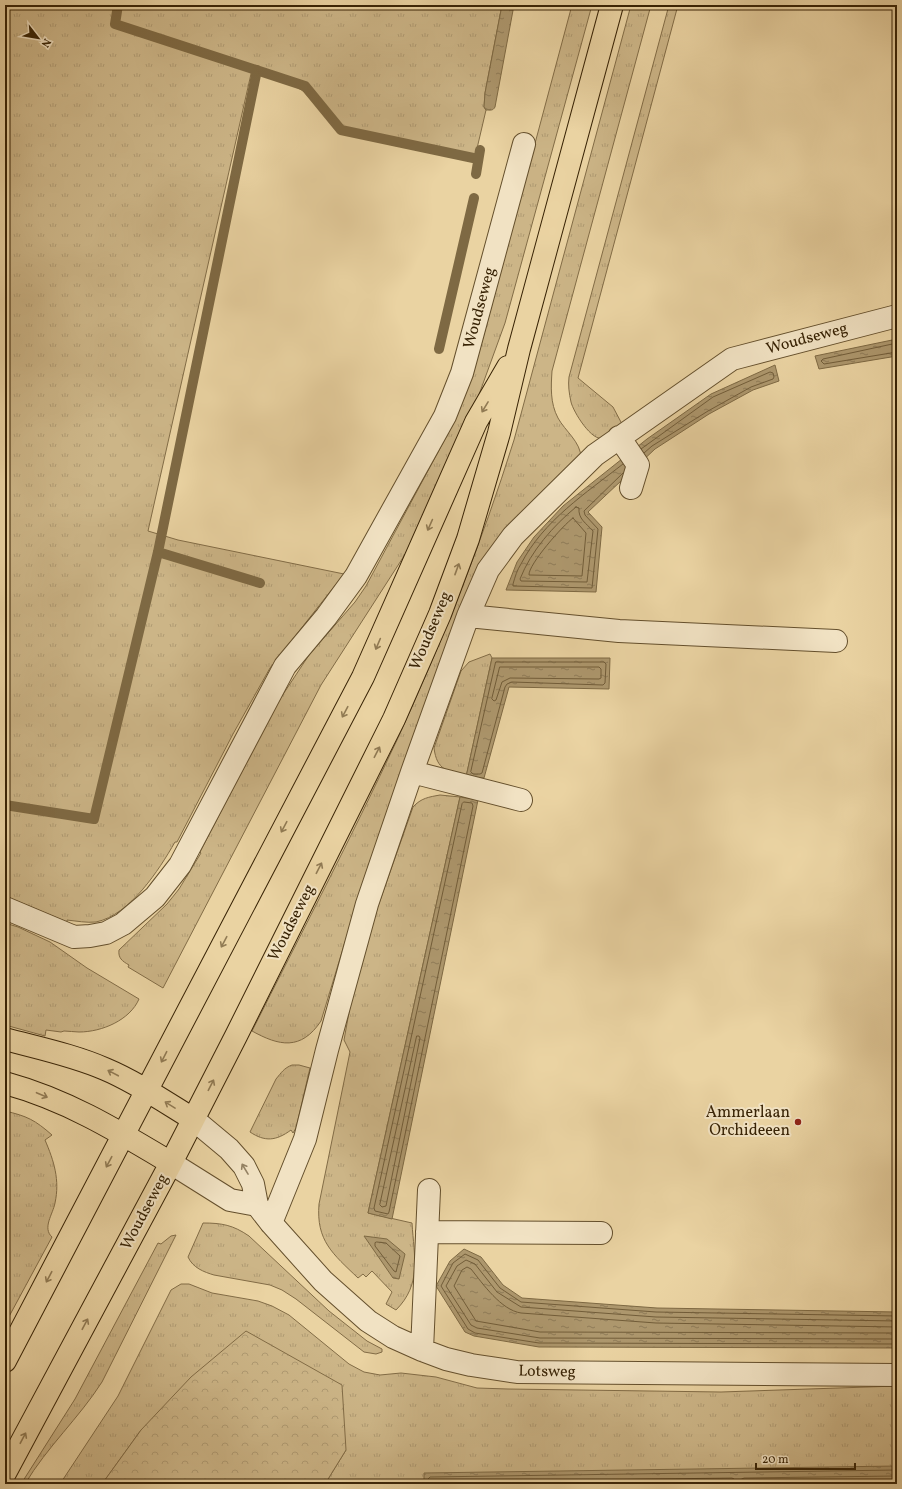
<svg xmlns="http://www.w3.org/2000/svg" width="902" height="1489" font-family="Vollkorn,serif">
<defs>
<pattern id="grass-tufts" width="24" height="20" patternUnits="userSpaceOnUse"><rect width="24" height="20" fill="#ccb587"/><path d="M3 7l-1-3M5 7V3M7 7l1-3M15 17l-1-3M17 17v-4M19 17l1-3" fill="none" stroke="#b09b73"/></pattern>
<pattern id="forest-crowns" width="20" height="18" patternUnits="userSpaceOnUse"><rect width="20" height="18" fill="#ccb587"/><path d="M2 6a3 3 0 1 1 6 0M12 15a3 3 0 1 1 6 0" fill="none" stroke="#b09b73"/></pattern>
<pattern id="water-ripples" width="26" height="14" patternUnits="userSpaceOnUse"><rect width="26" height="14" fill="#ad976d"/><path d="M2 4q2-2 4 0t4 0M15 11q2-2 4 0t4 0" fill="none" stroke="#8e7b58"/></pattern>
</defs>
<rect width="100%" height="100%" fill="#ead3a2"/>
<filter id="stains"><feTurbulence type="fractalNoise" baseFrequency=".005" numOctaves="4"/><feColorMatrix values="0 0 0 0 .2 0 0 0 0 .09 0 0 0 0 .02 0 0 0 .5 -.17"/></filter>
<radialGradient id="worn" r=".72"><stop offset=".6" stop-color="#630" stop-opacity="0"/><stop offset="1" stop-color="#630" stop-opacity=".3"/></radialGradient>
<path fill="url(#grass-tufts)" stroke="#826c46" d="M 5,5 L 502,5 L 485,93 L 484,107 L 486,110 L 475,157 L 397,146 L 357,136 L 335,125 L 303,91 L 270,71 L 253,65 L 148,531 L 178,540 L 344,574 L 270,668 L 233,734 L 177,842 L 175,842 C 159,870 130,915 96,922 C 87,923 76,921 67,920 L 67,922 L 5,896 Z
M 572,5 L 592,5 L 505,323 L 469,422 L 413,542 L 321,685 L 163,988 L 128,967 L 129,965 C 122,961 118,958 119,950 L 167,904 L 179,889 L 201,853 L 200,852 L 278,702 L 309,655 L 355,602 L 366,586 L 452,426 L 470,381 L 480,349 Z
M 631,5 L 651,5 L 552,371 C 551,387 550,403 558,418 C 565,431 581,442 581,458 L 507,531 L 356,906 L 321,1021 C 301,1051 279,1046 252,1031 C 301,934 351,838 397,740 C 442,642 482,542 514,440 Z
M 669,5 L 678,5 L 578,378 L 613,407 L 622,424 C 617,428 610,436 604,438 C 592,443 573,411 571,402 C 569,393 568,385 569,377 Z
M 490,654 L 492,658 L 466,777 C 447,770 437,771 434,748 L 461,671 L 469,662 Z
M 440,795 L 460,797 L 368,1213 L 412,1223 C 414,1257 422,1284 396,1310 L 386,1304 L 392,1292 L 372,1271 L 366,1277 L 363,1274 L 358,1278 C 333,1254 316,1241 319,1204 L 350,1052 L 344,1040 L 352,996 L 366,943 L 377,909 L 413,807 C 421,798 429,797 440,795 Z
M 5,923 L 18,927 L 50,942 L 87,968 L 139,999 C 130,1020 102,1032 79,1032 C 74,1032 69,1031 64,1031 L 61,1032 L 46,1030 L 45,1036 L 5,1025 Z
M 292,1065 L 299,1065 L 310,1068 L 296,1128 L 293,1133 L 291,1130 C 276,1141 265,1142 250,1132 L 276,1079 C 281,1073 284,1068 292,1065 Z
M 5,1111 C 27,1116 35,1120 52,1135 L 45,1140 C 54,1161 60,1180 55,1203 C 53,1214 42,1228 52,1237 L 5,1324 Z
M 203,1223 C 222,1223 233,1225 249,1236 L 329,1311 L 367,1341 L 382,1349 L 382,1352 L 376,1354 L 364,1352 L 296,1299 L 282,1290 L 270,1285 L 214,1275 C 204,1272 193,1268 188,1257 Z
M 176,1235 L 102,1382 C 79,1418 47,1447 25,1484 L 21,1484 L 75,1399 L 158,1243 L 161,1244 L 171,1236 Z
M 181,1284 L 189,1284 L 212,1293 L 258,1301 L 272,1306 L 289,1315 L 349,1364 L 364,1372 L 380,1375 L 401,1373 L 436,1377 L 477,1388 L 508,1389 L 721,1392 L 897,1386 L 897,1484 L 325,1484 L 346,1450 L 141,1430 L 102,1484 L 60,1484 L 118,1396 L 171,1290 Z"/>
<path fill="url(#forest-crowns)" stroke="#826c46" d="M 246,1331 L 342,1385 L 346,1450 L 325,1484 L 102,1484 L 141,1430 L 191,1377 Z"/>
<path fill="url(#water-ripples)" stroke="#7e6943" d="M 502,5 L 514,5 L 495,107 C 493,111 490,110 486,110 L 484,107 L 485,93 Z
M 897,339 L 897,356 L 819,369 L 815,356 Z
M 775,365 L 779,381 L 753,390 L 709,414 L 655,449 L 588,512 L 602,527 L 596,592 L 506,590 L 517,562 L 534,537 L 563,506 L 647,439 L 711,394 Z
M 492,658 L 610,658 L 609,689 L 509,687 L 484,778 L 466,777 Z
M 460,797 L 478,800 L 392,1219 L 368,1213 Z
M 364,1236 L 387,1239 L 405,1254 L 399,1279 L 393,1278 Z
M 464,1249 L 481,1257 L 503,1285 L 522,1298 L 657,1308 L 897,1312 L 897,1348 L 539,1347 L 474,1336 L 465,1332 L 436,1286 L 450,1261 Z
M 897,1466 L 897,1480 L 622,1484 L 424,1484 L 424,1473 Z"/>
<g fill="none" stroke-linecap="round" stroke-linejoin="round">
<path stroke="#725d39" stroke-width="1" d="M 897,343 L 823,359 L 821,361 L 824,364 L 897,352
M 641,449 L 713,397 L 770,372 L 773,373 L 774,377 L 773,379 L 751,387 L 708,411 L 652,446 L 644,453
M 623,464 C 586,493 543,521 521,564 C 517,570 515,577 513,584 L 513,586 L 592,588 L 598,529 L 585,515 L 584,511 L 623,473
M 576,507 L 579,508 C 578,519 586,523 593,531 L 587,582 L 521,581 L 520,579 C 531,551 553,526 576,507 Z
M 573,518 L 586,533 L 582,576 L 529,575 C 528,565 563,525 573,518 Z
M 496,662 L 604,662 L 606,664 L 605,683 L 603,685 L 512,682 L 507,684 L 505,687 L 482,773 L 480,774 L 473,774 L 471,772 Z
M 500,667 L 599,667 L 601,669 L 601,678 L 599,679 L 510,678 L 502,682 L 496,700 L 494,701 L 492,699 Z
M 464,802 L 472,803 L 473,806 L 389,1212 L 388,1214 L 375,1211 L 374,1208 L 462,804 Z
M 417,1036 L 419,1036 L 420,1038 L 386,1206 L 382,1207 L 380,1205 Z
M 377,1242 L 386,1243 L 400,1256 L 396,1272 L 394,1271 L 375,1246 L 375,1243 Z
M 897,1316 L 656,1312 L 521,1302 L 500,1288 L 478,1260 L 465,1254 L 453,1263 L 441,1286 L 468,1329 L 475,1333 L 539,1343 L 897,1344
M 897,1321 L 656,1317 L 521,1307 L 497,1292 L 475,1264 L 466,1260 L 457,1266 L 446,1286 L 471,1325 L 477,1328 L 540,1338 L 897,1339
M 897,1327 L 656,1323 L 521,1313 C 501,1310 483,1284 471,1269 L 467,1267 L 462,1270 L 454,1286 L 476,1321 L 540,1332 L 897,1333
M 428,1484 L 428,1479 L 430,1477 L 897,1470
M 433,1484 L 435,1482 L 732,1478 L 734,1479 L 734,1484
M 739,1484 L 740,1480 L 744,1478 L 897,1476"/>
<path stroke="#7e6943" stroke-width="10" d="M 118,5 L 115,24 L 305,86 L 341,130 L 478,159
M 476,174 L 480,150
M 439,349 L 474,198
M 158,552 L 260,583
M 5,805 L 94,819 L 158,552 L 257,70"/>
<g stroke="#644f2c" stroke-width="24">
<path id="minor" d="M 619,437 L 638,465 L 631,488
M 468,616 L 619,631 L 836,641
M 412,772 L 521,800
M 5,908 L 74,937 L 90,936 L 106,933 L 123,924 L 155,897 L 180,865 L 285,666 L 326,617 L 356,576 L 445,416 L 462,373 L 524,144
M 193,1119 L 229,1149 L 244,1166 L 253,1184 L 257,1205 L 271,1223 L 323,1281 L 368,1321 L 393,1337 L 422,1350 L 446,1359 L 471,1365 L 517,1372 L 897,1375
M 171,1163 L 230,1200 L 257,1205
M 271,1223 L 305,1139 L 327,1050 L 367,904 L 412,772 L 468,616 L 488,570 L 513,536 L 595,455 L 732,359 L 897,316
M 427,1232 L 601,1233
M 422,1350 L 429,1190"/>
</g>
<g stroke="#382305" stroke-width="24">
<path id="major" d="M 5,1039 C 38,1048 73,1055 105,1069 C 136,1082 165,1102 193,1119
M 5,1083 C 67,1100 116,1130 171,1163
M 5,1361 L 363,677 L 476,422 L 508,367
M 5,1473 L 171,1163 L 236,1036 L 394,719 L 440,614 L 468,539 L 499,433 L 519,349 L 612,5"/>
</g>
<use href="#minor" stroke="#f1e2c3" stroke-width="22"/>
<use href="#major" stroke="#ead3a2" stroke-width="22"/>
</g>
<defs><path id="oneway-shaft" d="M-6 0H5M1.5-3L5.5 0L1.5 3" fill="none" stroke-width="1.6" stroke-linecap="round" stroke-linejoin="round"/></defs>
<g stroke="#917b54">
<use href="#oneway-shaft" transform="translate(485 407) rotate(121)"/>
<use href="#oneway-shaft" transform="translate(430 525) rotate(114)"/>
<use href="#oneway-shaft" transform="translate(457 569) rotate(-70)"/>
<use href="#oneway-shaft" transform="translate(378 644) rotate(113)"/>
<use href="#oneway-shaft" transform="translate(345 712) rotate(118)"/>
<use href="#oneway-shaft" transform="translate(377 752) rotate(-63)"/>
<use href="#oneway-shaft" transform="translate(284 827) rotate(118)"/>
<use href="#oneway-shaft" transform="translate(319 868) rotate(-63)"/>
<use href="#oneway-shaft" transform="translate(224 942) rotate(118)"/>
<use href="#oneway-shaft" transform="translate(164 1057) rotate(117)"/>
<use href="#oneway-shaft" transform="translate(113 1073) rotate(-152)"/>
<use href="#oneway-shaft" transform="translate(211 1085) rotate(-63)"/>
<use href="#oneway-shaft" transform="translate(42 1095) rotate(23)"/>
<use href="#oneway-shaft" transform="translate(170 1105) rotate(-148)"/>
<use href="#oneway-shaft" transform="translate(109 1162) rotate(118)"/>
<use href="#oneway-shaft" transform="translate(49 1277) rotate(118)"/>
<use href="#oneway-shaft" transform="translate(85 1324) rotate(-62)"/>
<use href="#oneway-shaft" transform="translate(23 1438) rotate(-62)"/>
</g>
<use stroke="#948264" href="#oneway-shaft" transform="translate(245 1169) rotate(-121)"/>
<circle fill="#8f2418" stroke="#f1e2c3" stroke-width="1.5" cx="798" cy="1122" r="4"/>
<g text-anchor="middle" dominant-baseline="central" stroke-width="4" stroke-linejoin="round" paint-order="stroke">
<g font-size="16" fill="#382305" stroke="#f1e2c3">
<text transform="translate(480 308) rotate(-75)">Woudseweg</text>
<text transform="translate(807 339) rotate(-15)">Woudseweg</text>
<text transform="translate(431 631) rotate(-67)">Woudseweg</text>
<text transform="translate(292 923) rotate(-63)">Woudseweg</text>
<text transform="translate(145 1212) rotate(-62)">Woudseweg</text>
<text transform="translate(547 1372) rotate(1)">Lotsweg</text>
</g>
<g font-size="16" fill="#382305" stroke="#f1e2c3" text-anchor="end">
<text x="790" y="1113">Ammerlaan<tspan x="790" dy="18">Orchideeen</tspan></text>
</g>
</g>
<rect width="902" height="1489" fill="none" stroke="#ead3a2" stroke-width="20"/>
<rect x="6" y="6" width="890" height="1477" fill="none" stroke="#382305" stroke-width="2"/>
<rect x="10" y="10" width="882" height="1469" fill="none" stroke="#382305"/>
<g transform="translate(38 38) rotate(121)" stroke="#f1e2c3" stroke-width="3" paint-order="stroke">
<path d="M0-3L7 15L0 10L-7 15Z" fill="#382305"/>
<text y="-6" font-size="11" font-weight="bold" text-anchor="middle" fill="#382305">N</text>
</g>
<path d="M756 1463v6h99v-6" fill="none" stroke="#382305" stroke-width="2"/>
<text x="762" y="1463" font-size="12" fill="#382305" stroke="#f1e2c3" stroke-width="3" paint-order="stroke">20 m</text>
<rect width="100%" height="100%" filter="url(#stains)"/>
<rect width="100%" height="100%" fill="url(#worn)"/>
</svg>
